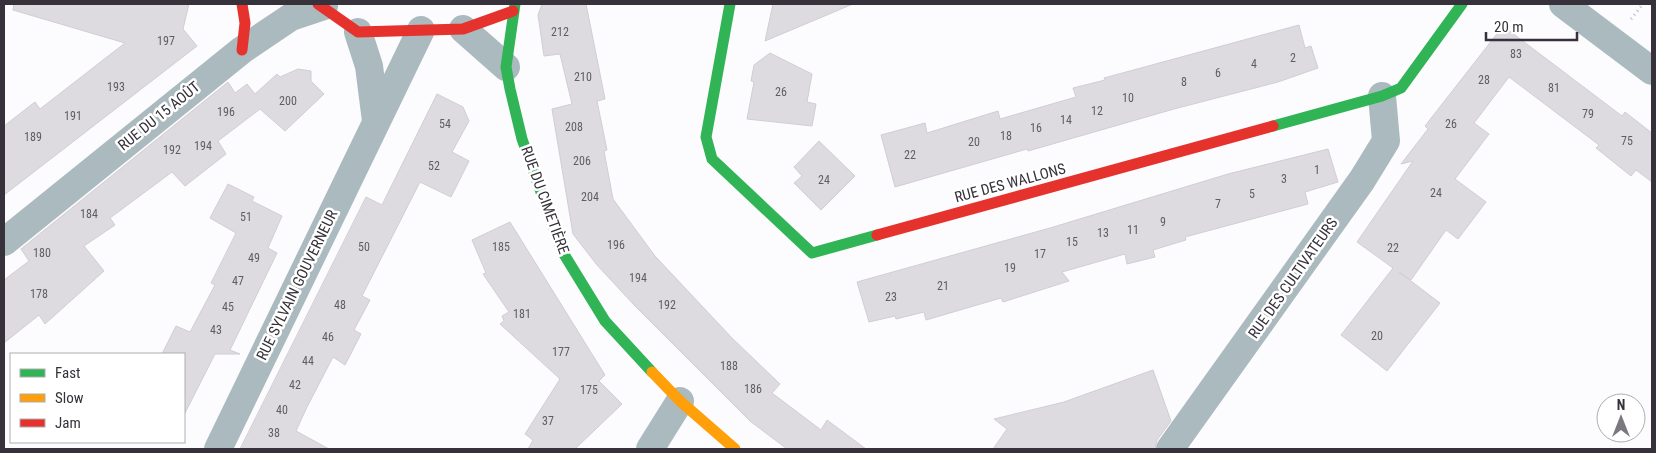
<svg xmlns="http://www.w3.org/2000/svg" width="1656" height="453" font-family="'Roboto Condensed',sans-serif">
<rect width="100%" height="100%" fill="#fcfbfe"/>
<path fill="#dddbe0" stroke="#d1cdd4" d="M 14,4 L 189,4 L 183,29 L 197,46 L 4,195 L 4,126 L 35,102 L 40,109 L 125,43 L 13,10 Z
M 542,4 L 586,4 L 605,99 L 597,101 L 607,150 L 604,151 L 613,199 L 655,256 L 732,338 L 780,384 L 772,393 L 821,430 L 827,420 L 866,449 L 787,449 L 750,421 L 635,306 L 597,265 L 573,234 L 552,109 L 572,104 L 560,54 L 544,56 L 538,15 Z
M 773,4 L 853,4 L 765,41 Z
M 1299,25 L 1305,48 L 1311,46 L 1318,68 L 1278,82 L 1174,109 L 1028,151 L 1027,149 L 895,187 L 881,135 L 925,123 L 927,133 L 998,111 L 1000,119 L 1076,97 L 1073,88 L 1105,80 L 1104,78 Z
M 1503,26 L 1622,116 L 1625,112 L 1652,133 L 1652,182 L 1636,170 L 1631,176 L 1596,148 L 1599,145 L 1509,77 L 1474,123 L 1489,134 L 1455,179 L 1486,202 L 1458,239 L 1446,230 L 1411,280 L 1399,272 L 1440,303 L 1387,371 L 1341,335 L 1393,268 L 1357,242 L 1413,161 L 1401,164 L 1428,129 L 1425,126 Z
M 770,53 L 812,74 L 807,102 L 816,104 L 812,126 L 747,119 L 754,82 L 751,81 L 754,65 Z
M 298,69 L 311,71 L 311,81 L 324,94 L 285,131 L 260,109 L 218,141 L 226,154 L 185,186 L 172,172 L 110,218 L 115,225 L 84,246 L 104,271 L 45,324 L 39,315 L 4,343 L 4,280 L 29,261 L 21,249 L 228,82 L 235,93 L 247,84 L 255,94 L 277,74 L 280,77 Z
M 437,94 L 463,107 L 469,121 L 452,152 L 469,161 L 451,197 L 420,182 L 362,296 L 370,300 L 354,330 L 361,334 L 345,365 L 333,357 L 307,407 L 296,431 L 329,449 L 240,449 L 366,197 L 382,205 Z
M 819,141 L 855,176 L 821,210 L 794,183 L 802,176 L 794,167 Z
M 1328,149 L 1338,182 L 1305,192 L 1308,204 L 1185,237 L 1186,240 L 1153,250 L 1155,257 L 1127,264 L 1125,254 L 1062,272 L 1069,281 L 1003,302 L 1001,298 L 926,320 L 924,312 L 896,319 L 895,316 L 869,322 L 857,282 L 1050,228 L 1228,174 Z
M 228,184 L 254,197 L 252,201 L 282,216 L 268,248 L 277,253 L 230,350 L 240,354 L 215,354 L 184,415 L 184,354 L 162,354 L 176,326 L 190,332 L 215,285 L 211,283 L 236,233 L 210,218 Z
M 510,222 L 605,375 L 599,381 L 622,404 L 575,449 L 528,449 L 533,440 L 525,434 L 560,379 L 500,324 L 504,321 L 502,316 L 509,312 L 483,274 L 486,273 L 472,240 Z
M 1153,370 L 1171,421 L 1157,440 L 1155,449 L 993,449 L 1007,429 L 994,419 L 1064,402 Z"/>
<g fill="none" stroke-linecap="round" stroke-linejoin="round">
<path stroke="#b6bfc3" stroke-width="3" stroke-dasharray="1 4" stroke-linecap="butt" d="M 1631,19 L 1643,4"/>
<path stroke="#abbabf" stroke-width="28" d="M 1563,4 L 1652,71
M 463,29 L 506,67
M 358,32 L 369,66 L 376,121
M 4,242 L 242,50 L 291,17 L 324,6
M 218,449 L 421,30
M 650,449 L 680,401
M 1170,449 L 1362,180 L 1386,141 L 1382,96"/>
<path stroke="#30b455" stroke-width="11" d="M 515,4 L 506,67 L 510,89 L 522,139 L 562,251 L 605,321 L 652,372
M 730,4 L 706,137 L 712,159 L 812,253 L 877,235
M 1273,126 L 1382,96 L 1401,88 L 1462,4"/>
<path stroke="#ff9f0a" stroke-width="11" d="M 652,372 L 680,401 L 735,449"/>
<path stroke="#e5322d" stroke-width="11" d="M 242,4 L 245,23 L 242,50
M 318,4 L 358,32 L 463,29 L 513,11
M 877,235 L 1273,126"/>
</g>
<g text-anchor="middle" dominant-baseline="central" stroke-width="5" stroke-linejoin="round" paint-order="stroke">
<g font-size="12" fill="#605c64">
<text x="560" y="32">212</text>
<text x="166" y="41">197</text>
<text x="1516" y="54">83</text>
<text x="1293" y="58">2</text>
<text x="1254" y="64">4</text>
<text x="1218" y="73">6</text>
<text x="583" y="77">210</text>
<text x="1484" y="80">28</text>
<text x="1184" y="82">8</text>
<text x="116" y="87">193</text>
<text x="1554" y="88">81</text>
<text x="781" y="92">26</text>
<text x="1128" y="98">10</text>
<text x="288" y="101">200</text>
<text x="1097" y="111">12</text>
<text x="226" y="112">196</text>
<text x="1588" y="114">79</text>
<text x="73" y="116">191</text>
<text x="1066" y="120">14</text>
<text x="445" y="124">54</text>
<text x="1451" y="124">26</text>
<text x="574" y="127">208</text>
<text x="1036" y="128">16</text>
<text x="1006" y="136">18</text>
<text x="33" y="137">189</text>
<text x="1627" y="141">75</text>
<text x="974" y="142">20</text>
<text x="203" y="146">194</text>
<text x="172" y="150">192</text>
<text x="910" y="155">22</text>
<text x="582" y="161">206</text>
<text x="434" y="166">52</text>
<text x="1317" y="170">1</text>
<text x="1284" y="179">3</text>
<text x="824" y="180">24</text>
<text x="1436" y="193">24</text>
<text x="1252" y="194">5</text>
<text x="590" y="197">204</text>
<text x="1218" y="204">7</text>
<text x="89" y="214">184</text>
<text x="246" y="217">51</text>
<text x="1163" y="222">9</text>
<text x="1133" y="230">11</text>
<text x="1103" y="233">13</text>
<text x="1072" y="242">15</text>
<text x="616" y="245">196</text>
<text x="364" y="247">50</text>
<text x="501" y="247">185</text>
<text x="1393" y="248">22</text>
<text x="42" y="253">180</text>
<text x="1040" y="254">17</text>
<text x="254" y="258">49</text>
<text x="1010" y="268">19</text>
<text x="638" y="278">194</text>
<text x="238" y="281">47</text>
<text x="943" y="286">21</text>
<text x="39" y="294">178</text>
<text x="891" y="297">23</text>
<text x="340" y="305">48</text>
<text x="667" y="305">192</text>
<text x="228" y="307">45</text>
<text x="522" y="314">181</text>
<text x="216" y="330">43</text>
<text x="1377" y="336">20</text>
<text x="328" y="337">46</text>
<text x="561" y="352">177</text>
<text x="308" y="361">44</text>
<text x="729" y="366">188</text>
<text x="295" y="385">42</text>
<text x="753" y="389">186</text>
<text x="589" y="390">175</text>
<text x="282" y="410">40</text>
<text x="548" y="421">37</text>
<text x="274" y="433">38</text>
</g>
<g font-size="15" fill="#36313a" stroke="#fff">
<text transform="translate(159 116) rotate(-39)">RUE DU 15 AOÛT</text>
<text transform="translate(1010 183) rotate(-15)">RUE DES WALLONS</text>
<text transform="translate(545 200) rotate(70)">RUE DU CIMETIÈRE</text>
<text transform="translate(1293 278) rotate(-55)">RUE DES CULTIVATEURS</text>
<text transform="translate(297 285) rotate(-64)">RUE SYLVAIN GOUVERNEUR</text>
</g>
</g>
<rect width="1656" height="453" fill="none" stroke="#36313a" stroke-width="10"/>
<rect x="10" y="353" width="175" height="90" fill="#ffffff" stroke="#afadb0"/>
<rect x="20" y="369" width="25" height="8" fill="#30b455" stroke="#afadb0"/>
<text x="55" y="378" font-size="15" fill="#36313a">Fast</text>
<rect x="20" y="394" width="25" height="8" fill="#ff9f0a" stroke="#afadb0"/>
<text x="55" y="403" font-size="15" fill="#36313a">Slow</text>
<rect x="20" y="419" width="25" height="8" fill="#e5322d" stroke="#afadb0"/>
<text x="55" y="428" font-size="15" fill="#36313a">Jam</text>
<g transform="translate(1621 418)"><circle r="24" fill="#ffffff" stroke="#afadb0"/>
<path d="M0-4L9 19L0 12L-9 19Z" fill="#7b787f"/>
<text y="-8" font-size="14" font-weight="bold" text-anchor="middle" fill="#36313a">N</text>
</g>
<path d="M1486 32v8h91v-8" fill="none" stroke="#36313a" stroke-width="2.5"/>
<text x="1494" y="32" font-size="15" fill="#36313a" stroke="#ffffff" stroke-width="4" paint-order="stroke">20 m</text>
</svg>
